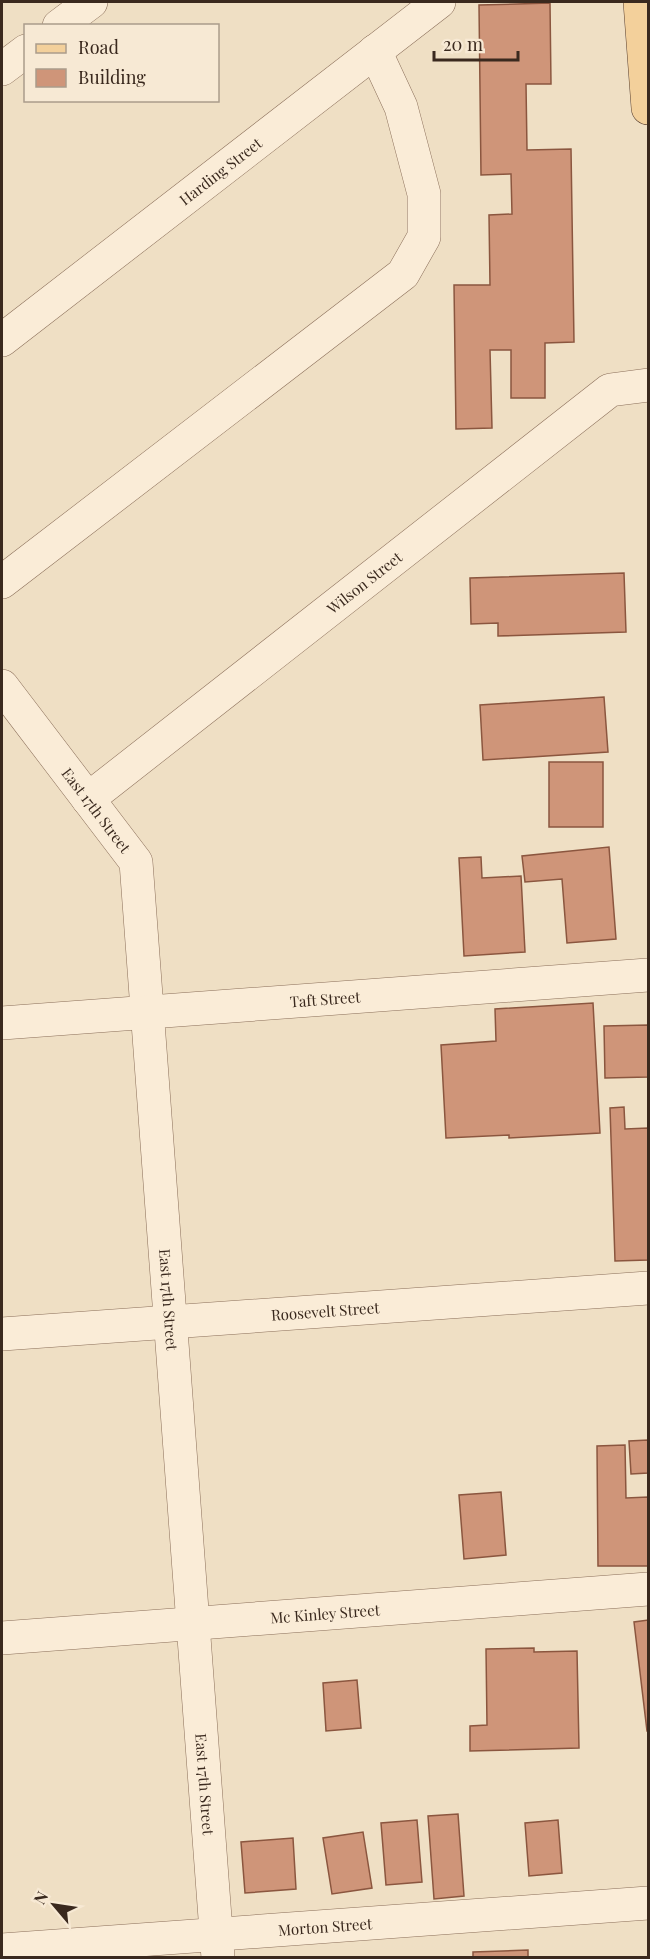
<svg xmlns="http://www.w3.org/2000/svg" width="650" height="1959" font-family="'Playfair Display',serif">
<rect width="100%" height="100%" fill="#efdfc4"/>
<path fill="#cf9579" stroke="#8b563f" stroke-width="1.5" d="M 550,3 L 551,84 L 526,84 L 527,150 L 571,149 L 574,342 L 545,343 L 545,398 L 511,398 L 511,350 L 490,350 L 492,428 L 456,429 L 454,285 L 490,285 L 489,215 L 512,214 L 511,174 L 481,175 L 479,5 Z
M 624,573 L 626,632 L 498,636 L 498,623 L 471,624 L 470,578 Z
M 604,697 L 608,752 L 483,760 L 480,705 Z
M 549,762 L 603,762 L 603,827 L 549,827 Z
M 609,847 L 616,939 L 567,943 L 562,879 L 525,882 L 522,856 Z
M 481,857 L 482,878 L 521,876 L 525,952 L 464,956 L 459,858 Z
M 593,1003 L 600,1133 L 509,1138 L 509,1135 L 446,1138 L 441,1045 L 496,1041 L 495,1009 Z
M 648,1025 L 648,1077 L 605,1078 L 604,1026 Z
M 624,1107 L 625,1129 L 648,1128 L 648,1260 L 615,1261 L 610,1108 Z
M 648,1440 L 648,1473 L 631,1474 L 629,1441 Z
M 625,1445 L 626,1498 L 648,1497 L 648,1566 L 598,1566 L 597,1446 Z
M 501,1492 L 506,1555 L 464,1559 L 459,1495 Z
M 648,1620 L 648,1731 L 647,1731 L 634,1622 Z
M 534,1648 L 534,1652 L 577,1651 L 579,1748 L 470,1751 L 470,1726 L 487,1725 L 486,1649 Z
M 357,1680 L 361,1728 L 326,1731 L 323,1683 Z
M 458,1814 L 464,1896 L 434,1899 L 428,1816 Z
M 417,1820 L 422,1882 L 386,1885 L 381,1823 Z
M 558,1820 L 562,1873 L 529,1876 L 525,1823 Z
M 363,1832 L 372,1888 L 332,1894 L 323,1838 Z
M 293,1838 L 296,1889 L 245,1893 L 241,1842 Z
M 528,1950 L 528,1958 L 473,1958 L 473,1952 Z"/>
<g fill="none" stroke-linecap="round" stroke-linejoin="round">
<g stroke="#8b6f5a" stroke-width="34">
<g id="minor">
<path d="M 59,26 L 91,2"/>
<path d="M 2,69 L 26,51"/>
<path id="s1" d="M 2,340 L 439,2"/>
<path d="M 2,582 L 403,274 L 424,237 L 424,194 L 401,107 L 375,51"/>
<path id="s2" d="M 2,686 L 136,862 L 218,1958"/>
<path id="s3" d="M 88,799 L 610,390 L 648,385"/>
<path id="s4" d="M 2,1023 L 648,975"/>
<path id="s5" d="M 2,1334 L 648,1288"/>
<path id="s6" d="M 2,1638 L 648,1589"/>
<path id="s7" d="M 2,1950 L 648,1903"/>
</g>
</g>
<g stroke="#583e2e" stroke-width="34">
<path id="major" d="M 640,2 L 648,108"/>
</g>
<use href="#minor" stroke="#faecd7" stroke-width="33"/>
<use href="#major" stroke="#f3d09b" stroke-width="33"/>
</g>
<g text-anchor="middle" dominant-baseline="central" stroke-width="4.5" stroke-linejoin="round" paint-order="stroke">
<g font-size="15" fill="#3a291e" stroke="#f7e9d4">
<text stroke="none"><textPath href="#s1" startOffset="276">Harding Street</textPath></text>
<text stroke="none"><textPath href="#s3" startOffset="351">Wilson Street</textPath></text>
<text stroke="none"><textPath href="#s2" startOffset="156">East 17th Street</textPath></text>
<text stroke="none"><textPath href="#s4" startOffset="324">Taft Street</textPath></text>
<text stroke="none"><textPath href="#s2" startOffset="660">East 17th Street</textPath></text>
<text stroke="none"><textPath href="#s5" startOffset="324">Roosevelt Street</textPath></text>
<text stroke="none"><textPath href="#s6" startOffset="324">Mc Kinley Street</textPath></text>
<text stroke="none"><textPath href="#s2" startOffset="1146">East 17th Street</textPath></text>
<text stroke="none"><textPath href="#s7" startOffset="324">Morton Street</textPath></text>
</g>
</g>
<rect width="650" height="1959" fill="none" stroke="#3a291e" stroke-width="6"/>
<rect x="24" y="24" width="195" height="78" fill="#f7e9d4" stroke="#ab9c8b" stroke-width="1.5"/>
<rect x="36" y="44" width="30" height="9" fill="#f3d09b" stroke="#ab9c8b" stroke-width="1.5"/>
<text x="78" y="54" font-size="18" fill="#3a291e">Road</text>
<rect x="36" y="69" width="30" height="18" fill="#cf9579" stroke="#ab9c8b" stroke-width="1.5"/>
<text x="78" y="84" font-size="18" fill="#3a291e">Building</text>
<g transform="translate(54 1905) rotate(299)" stroke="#f7e9d4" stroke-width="4.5" paint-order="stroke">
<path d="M0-4.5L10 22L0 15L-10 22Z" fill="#3a291e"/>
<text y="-9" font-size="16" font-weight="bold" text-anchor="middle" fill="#3a291e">N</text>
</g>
<path d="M434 51v9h84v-9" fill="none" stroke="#3a291e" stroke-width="3"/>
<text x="443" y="51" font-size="18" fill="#3a291e" stroke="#f7e9d4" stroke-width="4.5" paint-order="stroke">20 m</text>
</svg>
